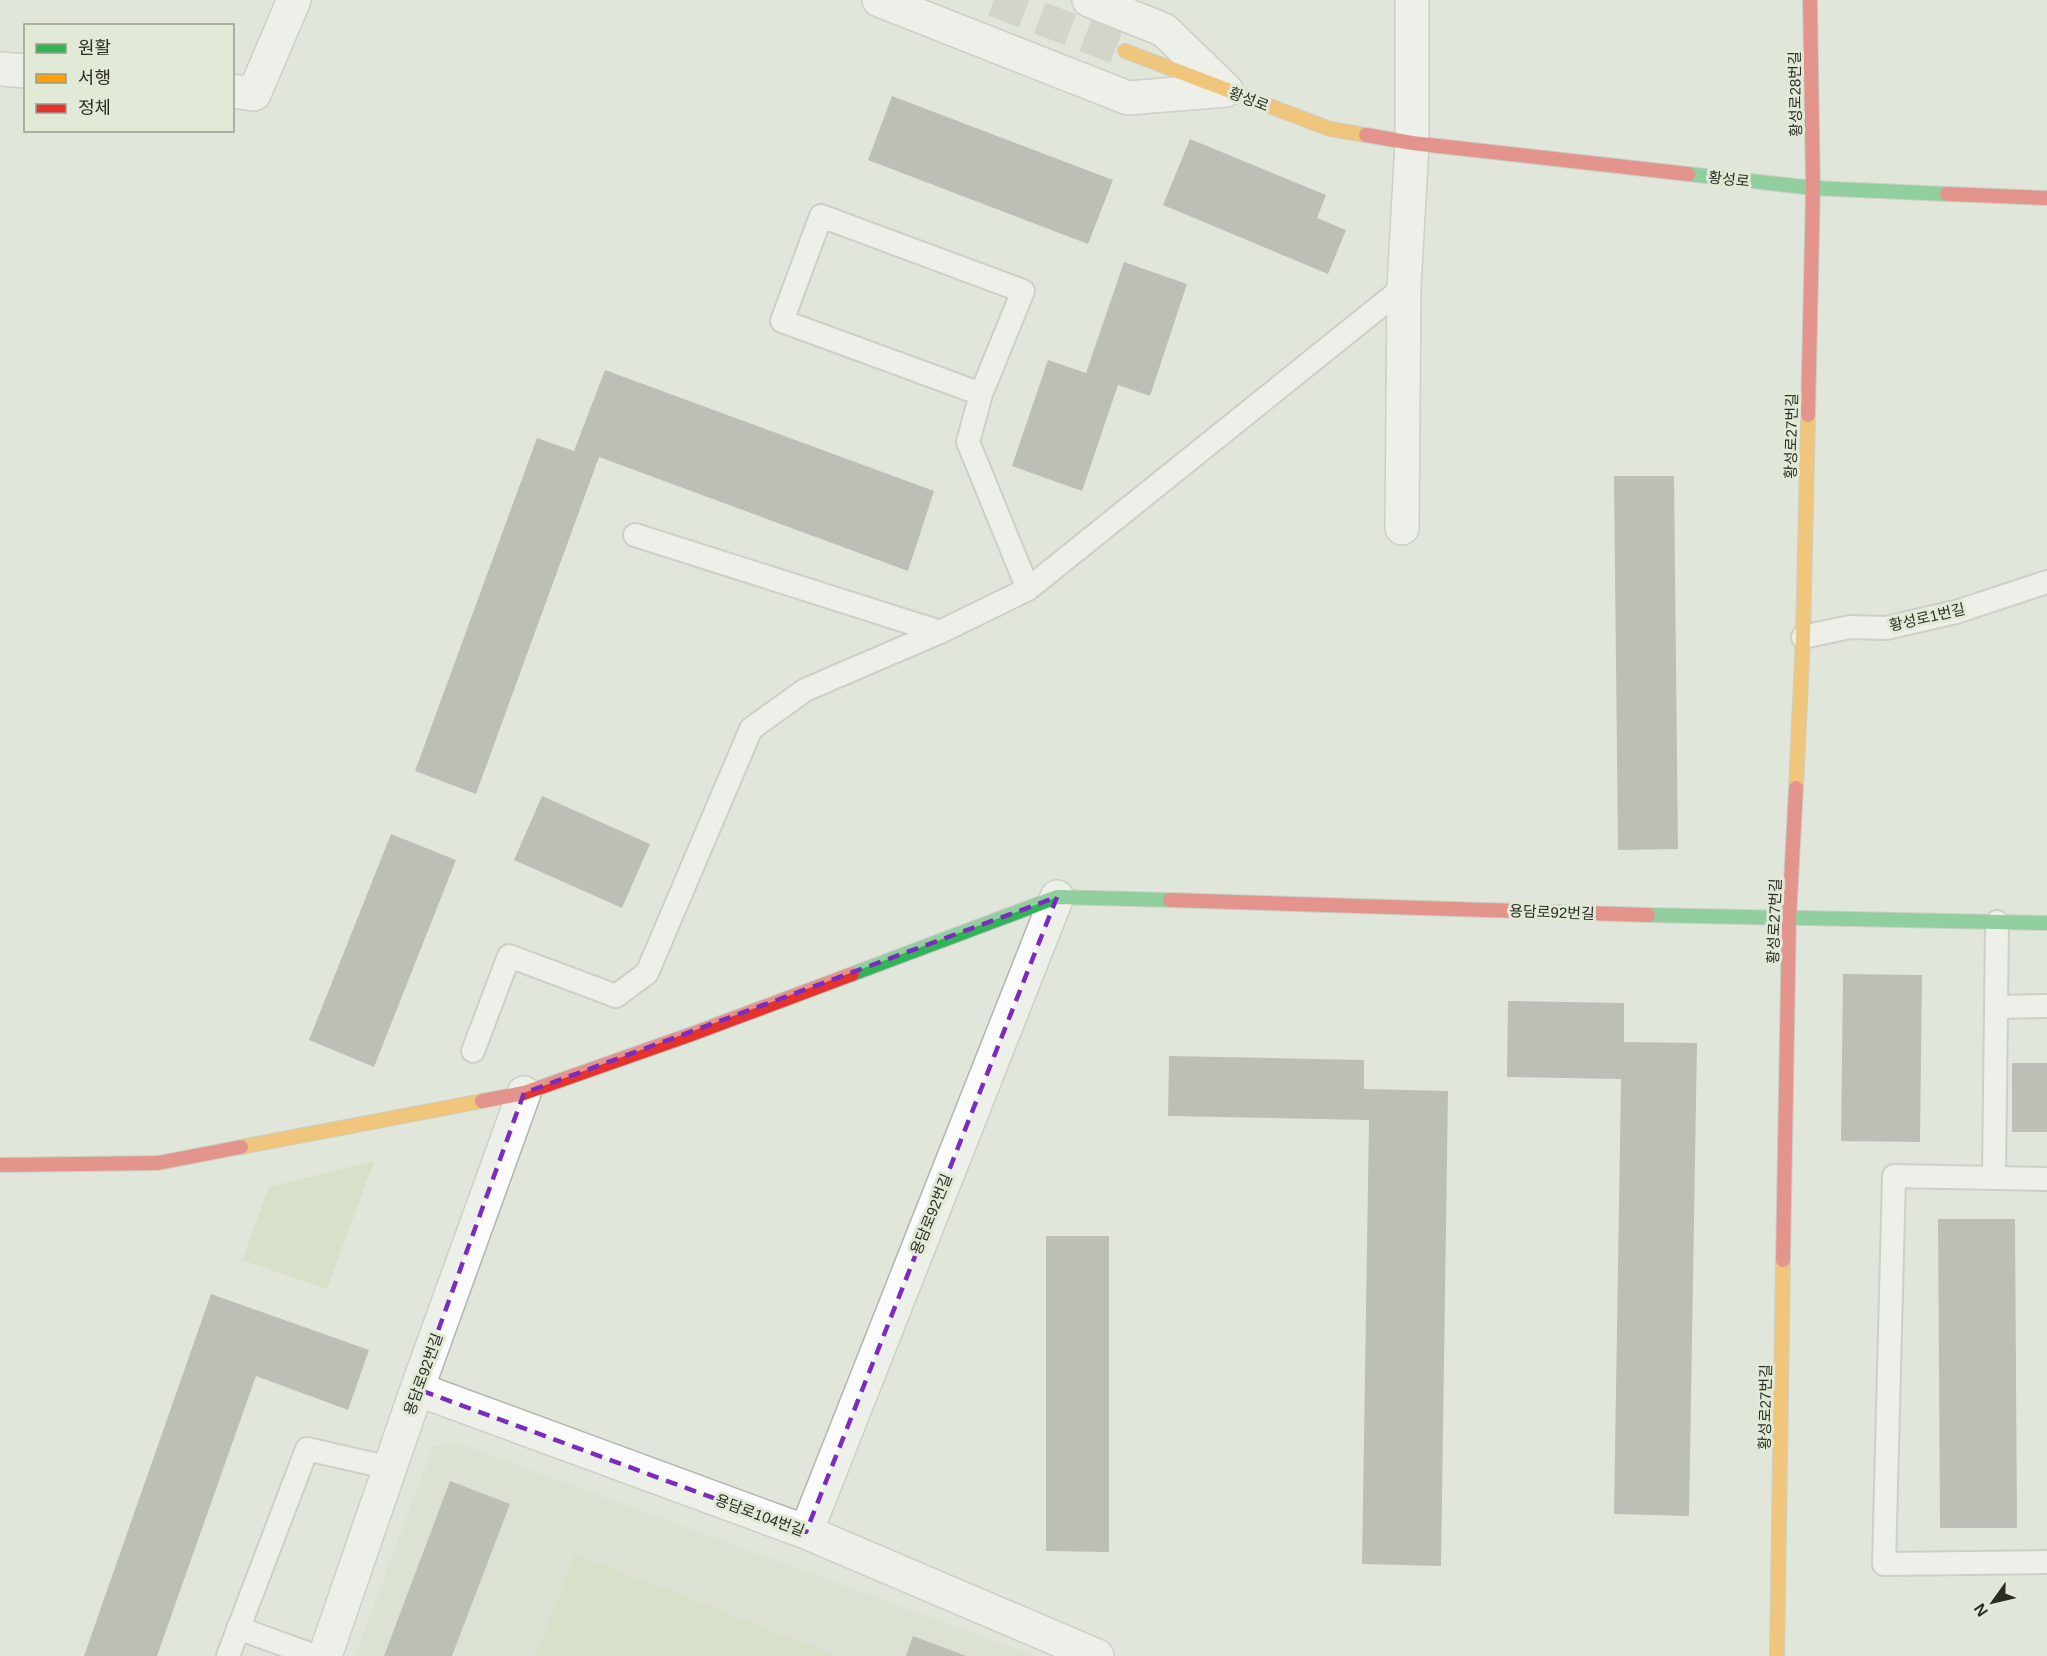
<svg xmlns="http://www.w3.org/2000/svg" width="2047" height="1656" font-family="Helvetica,'Noto Sans KR',sans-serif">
<rect width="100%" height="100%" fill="#e1e6db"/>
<path fill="#d5ddca" d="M 458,1443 L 1035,1656 L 355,1656 L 433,1446 Z"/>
<path fill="#c9d9b2" d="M 374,1161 L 327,1289 L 242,1260 L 269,1187 Z
M 575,1554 L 837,1656 L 536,1656 Z"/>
<path fill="#8c9088" d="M 892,96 L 1113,180 L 1088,244 L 868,160 Z
M 1190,139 L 1326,195 L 1317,218 L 1346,230 L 1328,274 L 1163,205 Z
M 1124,262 L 1187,284 L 1150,396 L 1118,385 L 1082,491 L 1012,466 L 1048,360 L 1086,373 Z
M 605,370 L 934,491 L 908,571 L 599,457 L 476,794 L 415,771 L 537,438 L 574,451 Z
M 1614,476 L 1674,476 L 1678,849 L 1618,850 Z
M 542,796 L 650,844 L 622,908 L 514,860 Z
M 391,834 L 456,860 L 374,1067 L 309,1040 Z
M 1843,974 L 1922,975 L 1920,1142 L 1841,1141 Z
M 1508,1001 L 1624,1003 L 1624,1042 L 1697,1043 L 1689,1516 L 1614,1514 L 1621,1079 L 1507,1077 Z
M 1169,1056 L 1364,1060 L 1364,1089 L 1448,1091 L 1441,1566 L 1362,1564 L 1369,1120 L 1168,1116 Z
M 2012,1063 L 2047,1063 L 2047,1132 L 2012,1132 Z
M 1938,1219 L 2015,1219 L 2017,1528 L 1940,1528 Z
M 1046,1236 L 1109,1236 L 1109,1552 L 1046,1551 Z
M 211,1294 L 369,1350 L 348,1410 L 256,1376 L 157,1656 L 84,1656 Z
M 450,1481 L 510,1504 L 452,1656 L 384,1656 Z
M 913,1636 L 966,1656 L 906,1656 Z"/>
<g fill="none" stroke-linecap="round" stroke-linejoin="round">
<path stroke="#bcc1b7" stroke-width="33" stroke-dasharray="33 16" stroke-linecap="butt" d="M 994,0 L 1125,51"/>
<g stroke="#b1b5ad" stroke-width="26">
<path id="lane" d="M 981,394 L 782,321 L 821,216 L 1023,291 L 981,394 L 968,442 L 1028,589
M 635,535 L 940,632
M 1803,637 L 1850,627 L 1886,628 L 1956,612 L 2047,582
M 1997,1007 L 2047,1006
M 473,1051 L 509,956 L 616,996 L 647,973 L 751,729 L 805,690 L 940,632 L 1028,589 L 1404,287
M 1994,1178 L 1997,922
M 2047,1179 L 1894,1176 L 1884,1564 L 2047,1562
M 238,1628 L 315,1656
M 228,1656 L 307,1449 L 390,1468"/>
</g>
<g stroke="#b1b5ad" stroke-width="36">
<path id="street" d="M 879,0 L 1128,98 L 1226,90
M 1089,0 L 1164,30 L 1226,90
M 0,69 L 26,71
M 232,91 L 254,94 L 294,0
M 1402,528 L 1404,287 L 1412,143 L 1412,0
M 417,1389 L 806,1532 L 1097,1656
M 806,1532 L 1057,897
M 325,1656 L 417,1389 L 524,1093"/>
</g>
<g stroke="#b1b5ad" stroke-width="16">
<path id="fast" d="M 1688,174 L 1813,188 L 1947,194
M 1648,915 L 2047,923
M 852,974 L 1057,897 L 1170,900"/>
</g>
<g stroke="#b1b5ad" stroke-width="16">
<path id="slow" d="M 1125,51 L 1330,129 L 1366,135
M 1796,788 L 1803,637 L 1808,415
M 241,1147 L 482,1101
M 1777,1656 L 1783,1260"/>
</g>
<g stroke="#b1b5ad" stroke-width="16">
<path id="jam" d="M 1366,135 L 1412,143 L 1688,174
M 1947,194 L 2047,198
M 1808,415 L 1813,188 L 1810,0
M 1170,900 L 1648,915
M 482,1101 L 524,1093 L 689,1035 L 852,974
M 0,1165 L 158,1163 L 241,1147
M 1783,1260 L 1789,919 L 1796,788"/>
</g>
<use href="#lane" stroke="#fafbfa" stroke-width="22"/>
<use href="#street" stroke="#fafbfa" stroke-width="33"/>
<use href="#fast" stroke="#30b455" stroke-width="14"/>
<use href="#slow" stroke="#ff9f0a" stroke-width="14"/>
<use href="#jam" stroke="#e5322d" stroke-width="14"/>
</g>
<path d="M0 0H2047V1656H0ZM 1057,897 L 806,1532 L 417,1389 L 524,1093 Z" fill="#e1e6db" fill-opacity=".55" fill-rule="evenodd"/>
<path fill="none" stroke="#7b2cbf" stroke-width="4.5" stroke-dasharray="12 8" stroke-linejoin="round" d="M 1057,897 L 806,1532 L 417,1389 L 524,1093 Z"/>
<g text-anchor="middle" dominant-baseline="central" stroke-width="6" stroke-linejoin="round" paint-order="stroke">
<g font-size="15" fill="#2a2d26" stroke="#e1ead7">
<text transform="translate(1795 94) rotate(-91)">황성로28번길</text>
<text transform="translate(1249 99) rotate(21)">황성로</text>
<text transform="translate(1729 179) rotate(6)">황성로</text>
<text transform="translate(1791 436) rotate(-89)">황성로27번길</text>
<text transform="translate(1927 617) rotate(-13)">황성로1번길</text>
<text transform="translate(1552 912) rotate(2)">용담로92번길</text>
<text transform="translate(1774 921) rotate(-88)">황성로27번길</text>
<text transform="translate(931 1214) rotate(-68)">용담로92번길</text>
<text transform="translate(423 1374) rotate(-70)">용담로92번길</text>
<text transform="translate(1765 1407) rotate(-89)">황성로27번길</text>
<text transform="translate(760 1515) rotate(20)">용담로104번길</text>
</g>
</g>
<rect x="24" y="24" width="210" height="108" fill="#e1ead7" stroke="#989e90" stroke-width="1.5"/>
<rect x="36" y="44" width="30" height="9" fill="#30b455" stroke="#989e90" stroke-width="1.5"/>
<text x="78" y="54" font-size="18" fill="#2a2d26">원활</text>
<rect x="36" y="74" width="30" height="9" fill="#ff9f0a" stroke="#989e90" stroke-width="1.5"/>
<text x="78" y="84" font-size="18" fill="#2a2d26">서행</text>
<rect x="36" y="104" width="30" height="9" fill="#e5322d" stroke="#989e90" stroke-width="1.5"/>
<text x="78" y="114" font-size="18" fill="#2a2d26">정체</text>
<g transform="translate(1993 1602) rotate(236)" stroke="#e1ead7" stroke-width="4.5" paint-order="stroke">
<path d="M0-4.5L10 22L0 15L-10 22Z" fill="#2a2d26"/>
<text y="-9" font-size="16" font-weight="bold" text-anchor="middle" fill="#2a2d26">N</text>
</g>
</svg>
